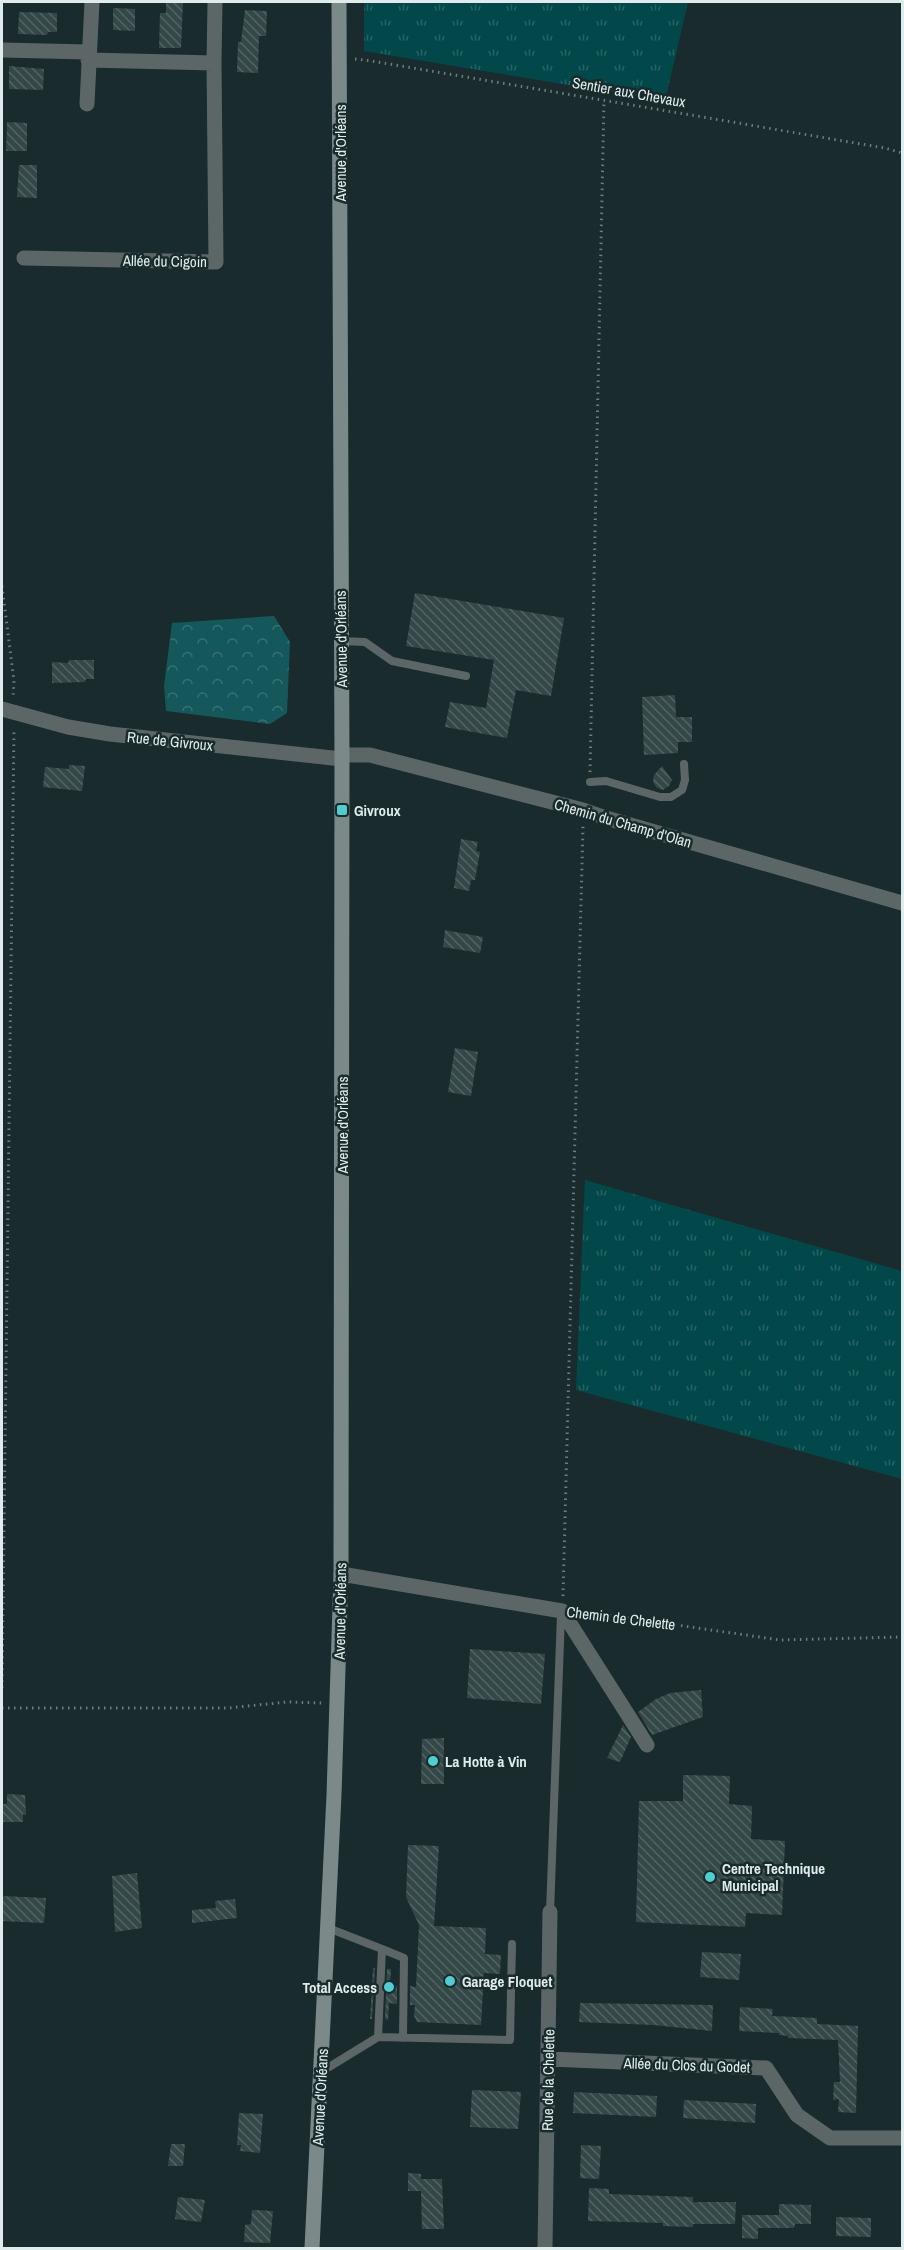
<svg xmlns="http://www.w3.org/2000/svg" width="904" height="2250" font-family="'Archivo Narrow',sans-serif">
<defs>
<pattern id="grass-tufts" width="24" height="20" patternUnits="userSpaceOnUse" patternTransform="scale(1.5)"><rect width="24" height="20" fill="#02484a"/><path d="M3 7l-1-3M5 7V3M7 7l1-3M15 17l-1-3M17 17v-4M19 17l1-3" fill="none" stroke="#276364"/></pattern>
<pattern id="forest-crowns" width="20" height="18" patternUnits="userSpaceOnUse" patternTransform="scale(1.5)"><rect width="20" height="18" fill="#15585b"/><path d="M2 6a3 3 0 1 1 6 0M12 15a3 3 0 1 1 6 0" fill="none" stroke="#377073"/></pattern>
<pattern id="building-back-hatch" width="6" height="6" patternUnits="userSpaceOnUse" patternTransform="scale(1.5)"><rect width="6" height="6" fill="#354848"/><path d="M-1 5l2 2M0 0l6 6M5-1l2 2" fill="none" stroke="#526363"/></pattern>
</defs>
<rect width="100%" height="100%" fill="#192b2c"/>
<path fill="url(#grass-tufts)" d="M 364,2 L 688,2 L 665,101 L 364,51 Z
M 585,1180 L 902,1271 L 902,1479 L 576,1390 Z"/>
<path fill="url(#forest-crowns)" d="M 274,616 L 290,642 L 287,713 L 270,724 L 166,711 L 164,686 L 172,623 Z"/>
<path fill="url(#building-back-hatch)" d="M 166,2 L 183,2 L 181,48 L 159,48 L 160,13 L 166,13 Z
M 113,8 L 135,9 L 135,31 L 113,30 Z
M 245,10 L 267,11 L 266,36 L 259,36 L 258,73 L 237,72 L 238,42 L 241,42 Z
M 19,12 L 57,13 L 57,32 L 48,32 L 47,35 L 18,34 Z
M 9,66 L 44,69 L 43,90 L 9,89 Z
M 7,122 L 27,123 L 27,151 L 6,151 Z
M 19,165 L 37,165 L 37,198 L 17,197 Z
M 415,593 L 564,618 L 551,696 L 516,690 L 507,738 L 445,727 L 450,702 L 486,708 L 494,660 L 406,646 Z
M 69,660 L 94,660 L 94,679 L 86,679 L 85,682 L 52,683 L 52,662 L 68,663 Z
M 675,695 L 676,717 L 692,717 L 692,742 L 678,742 L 678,753 L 644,755 L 642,697 Z
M 69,765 L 85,766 L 82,791 L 43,787 L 45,767 L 69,769 Z
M 662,766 L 672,780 L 669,786 L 663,790 L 657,788 L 653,782 L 654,775 Z
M 461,839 L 478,842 L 476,851 L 480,852 L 475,880 L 471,880 L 469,891 L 454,888 Z
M 445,930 L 483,937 L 480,953 L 443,947 Z
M 455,1048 L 478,1052 L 471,1096 L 448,1092 Z
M 470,1649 L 545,1654 L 541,1704 L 467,1698 Z
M 701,1690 L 703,1717 L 652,1735 L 638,1712 L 656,1699 L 670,1693 Z
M 623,1725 L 631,1737 L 620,1762 L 607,1758 Z
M 444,1738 L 444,1784 L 421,1784 L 422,1739 Z
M 683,1775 L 730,1776 L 729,1804 L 752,1806 L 751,1839 L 785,1841 L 782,1915 L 746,1913 L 745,1927 L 636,1922 L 639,1801 L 683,1801 Z
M 7,1794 L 25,1795 L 26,1815 L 23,1814 L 23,1822 L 2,1822 L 2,1804 L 7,1804 Z
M 408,1845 L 439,1846 L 434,1926 L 486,1928 L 485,1954 L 501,1955 L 500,1974 L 484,1973 L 481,2025 L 417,2022 L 414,2016 L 415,2005 L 410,2005 L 410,1986 L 416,1987 L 419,1925 L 406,1897 Z
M 137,1873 L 142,1928 L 115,1932 L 112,1876 Z
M 2,1896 L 46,1898 L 44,1923 L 2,1921 Z
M 235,1899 L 237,1918 L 192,1923 L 192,1910 L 216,1908 L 215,1901 Z
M 702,1952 L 741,1954 L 739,1980 L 700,1977 Z
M 373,1968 L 375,1968 L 372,2019 L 370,2019 Z
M 387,1969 L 391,1969 L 390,1985 L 397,1986 L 397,2004 L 389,2003 L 388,2020 L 385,2019 Z
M 580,2003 L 713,2005 L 712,2031 L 653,2025 L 579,2022 Z
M 740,2007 L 773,2009 L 772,2016 L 817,2018 L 817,2024 L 858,2026 L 856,2113 L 838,2112 L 839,2099 L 833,2100 L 834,2082 L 840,2082 L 838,2040 L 788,2038 L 788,2036 L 779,2035 L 779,2033 L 739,2031 Z
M 472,2090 L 521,2092 L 518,2129 L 470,2127 Z
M 574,2092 L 657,2096 L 656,2117 L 573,2113 Z
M 684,2100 L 756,2104 L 755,2123 L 683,2118 Z
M 239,2113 L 263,2114 L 260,2153 L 240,2151 L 241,2145 L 237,2145 Z
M 171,2144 L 185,2144 L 183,2166 L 168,2166 Z
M 581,2145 L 601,2146 L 599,2179 L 580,2178 Z
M 408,2173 L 421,2174 L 421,2179 L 442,2179 L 444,2229 L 422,2229 L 421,2191 L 408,2191 Z
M 589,2188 L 609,2189 L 609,2194 L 693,2197 L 693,2202 L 736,2202 L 735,2224 L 693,2224 L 693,2227 L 663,2226 L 663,2223 L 588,2221 Z
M 178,2197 L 205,2200 L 201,2222 L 175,2219 Z
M 779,2204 L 811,2205 L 811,2224 L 795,2224 L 794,2228 L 758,2228 L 758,2239 L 742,2238 L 742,2215 L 779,2215 Z
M 252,2210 L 273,2211 L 270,2243 L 244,2242 L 245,2225 L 251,2224 Z
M 836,2217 L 871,2218 L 871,2237 L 836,2236 Z"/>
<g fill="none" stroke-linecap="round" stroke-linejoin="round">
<path stroke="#6e7d7e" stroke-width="3" stroke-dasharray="1.5 4.5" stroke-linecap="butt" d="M 355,59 L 372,61 L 885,148 L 902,153
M 2,586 L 14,681 L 13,697
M 590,772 L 604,100
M 563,1596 L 583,826
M 580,1611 L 780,1640 L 902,1637
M 2,1688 L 14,728
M 2,1708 L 228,1708 L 287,1702 L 323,1703"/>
<path stroke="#5d6666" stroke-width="8" d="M 341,641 L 365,642 L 392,661 L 466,676
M 590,782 L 606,781 L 660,797 L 671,797 L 682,790 L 685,780 L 684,764
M 550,1912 L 561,1615
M 382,1949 L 404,1958 L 403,2038
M 378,2037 L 510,2040 L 512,1944
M 321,2072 L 378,2037 L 382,1949 L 328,1928"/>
<path stroke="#5d6666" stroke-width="15" d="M 2,50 L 88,52
M 88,60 L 214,63 L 215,2
M 87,104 L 92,2
M 24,258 L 216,262 L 214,63
M 2,709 L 68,727 L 110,734 L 342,759
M 342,755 L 370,755 L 583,810 L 606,818 L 902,903
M 341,1574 L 562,1611 L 647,1745
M 549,2059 L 766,2068 L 797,2115 L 830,2138 L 901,2138
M 545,2248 L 550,1912"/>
<path stroke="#7b8989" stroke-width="15" d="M 312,2248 L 334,1795 L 341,1574 L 342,759 L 339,2"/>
</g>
<g fill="#51ccd1" stroke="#192b2c" stroke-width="2">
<rect x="336" y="804" width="12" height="12" rx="3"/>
<circle cx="433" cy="1761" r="6"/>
<circle cx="710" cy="1877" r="6"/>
<circle cx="450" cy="1981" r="6"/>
<circle cx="389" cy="1987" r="6"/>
</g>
<g text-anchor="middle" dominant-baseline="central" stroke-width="5" stroke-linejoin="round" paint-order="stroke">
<g font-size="15" fill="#e0ecec" stroke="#192b2c">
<text transform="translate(629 92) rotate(10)">Sentier aux Chevaux</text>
<text transform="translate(340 153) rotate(-90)">Avenue d'Orléans</text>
<text transform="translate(165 261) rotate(1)">Allée du Cigoin</text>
<text transform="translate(341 639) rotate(-91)">Avenue d'Orléans</text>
<text transform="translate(170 741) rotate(6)">Rue de Givroux</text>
<text transform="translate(623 823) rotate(16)">Chemin du Champ d'Olan</text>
<text transform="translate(342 1125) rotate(-90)">Avenue d'Orléans</text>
<text transform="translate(340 1611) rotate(-89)">Avenue d'Orléans</text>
<text transform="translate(621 1618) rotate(7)">Chemin de Chelette</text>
<text transform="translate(687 2065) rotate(2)">Allée du Clos du Godet</text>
<text transform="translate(548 2080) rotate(-89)">Rue de la Chelette</text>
<text transform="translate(320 2097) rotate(-87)">Avenue d'Orléans</text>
</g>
<g font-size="15" font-weight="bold" fill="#e0ecec" stroke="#192b2c" text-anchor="start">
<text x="354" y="810">Givroux</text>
<text x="445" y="1761">La Hotte à Vin</text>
<text x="722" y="1868">Centre Technique<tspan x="722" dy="17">Municipal</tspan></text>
<text x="462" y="1981">Garage Floquet</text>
<text x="377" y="1987" text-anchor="end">Total Access</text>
</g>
</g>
<rect width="904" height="2250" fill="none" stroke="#e0ecec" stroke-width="6"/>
</svg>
